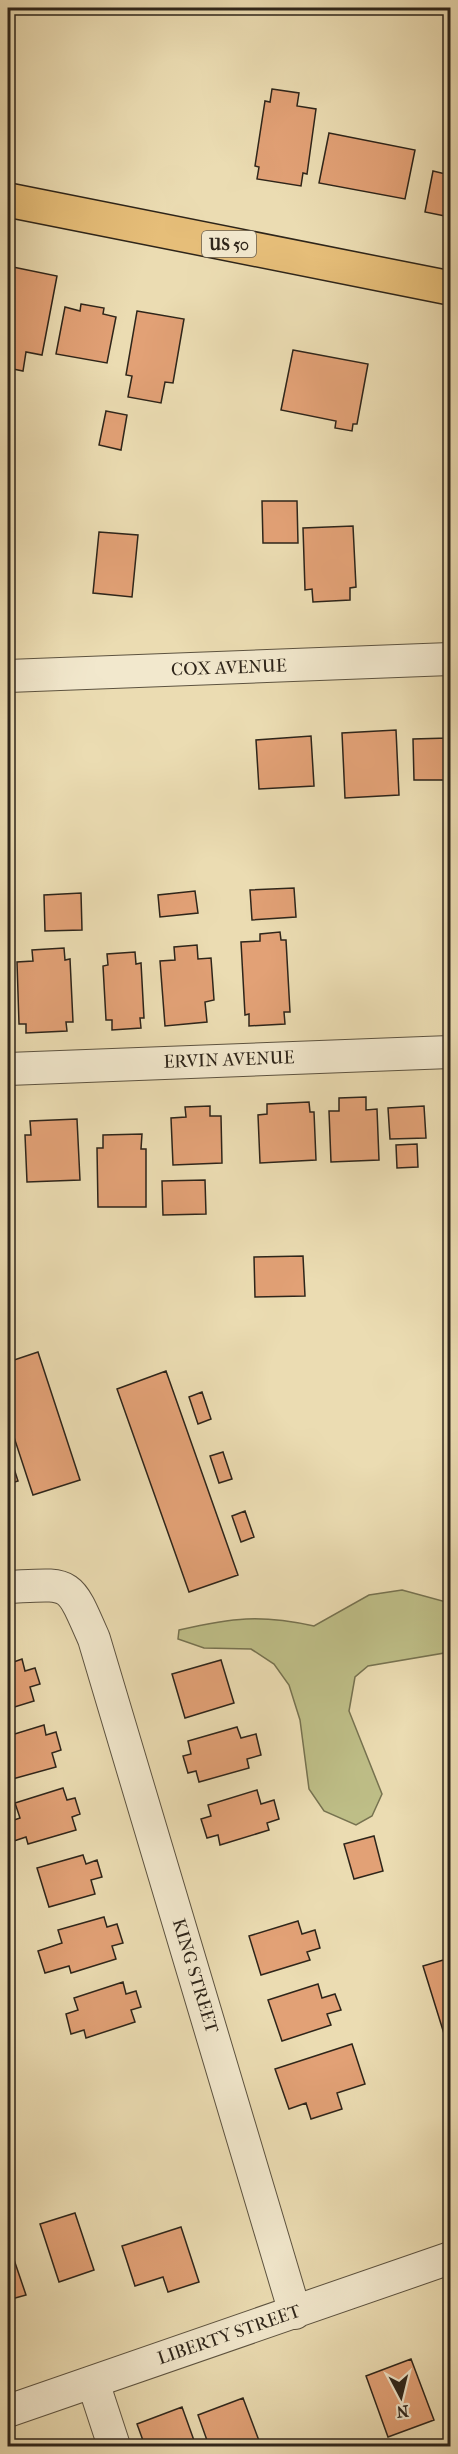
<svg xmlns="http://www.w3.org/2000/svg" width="458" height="2454" font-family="'IM FELL French Canon',serif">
<rect width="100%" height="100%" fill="#ebdcb2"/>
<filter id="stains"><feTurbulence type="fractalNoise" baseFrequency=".00333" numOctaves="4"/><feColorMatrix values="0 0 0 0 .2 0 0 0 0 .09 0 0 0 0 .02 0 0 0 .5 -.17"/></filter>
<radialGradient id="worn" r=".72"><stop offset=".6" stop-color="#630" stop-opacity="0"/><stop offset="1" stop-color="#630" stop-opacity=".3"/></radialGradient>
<path fill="#bebe87" stroke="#767250" stroke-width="1.5" d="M 402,1590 L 450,1603 L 450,1652 L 368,1666 L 355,1677 L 349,1711 L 382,1794 L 372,1816 L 356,1825 L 324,1811 L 309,1789 L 300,1720 L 289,1685 L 274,1664 L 251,1649 L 204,1648 L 178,1639 L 179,1630 C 233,1618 259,1614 314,1626 L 369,1595 Z"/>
<path fill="#e2a176" stroke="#2e251a" stroke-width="1.5" d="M 272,89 L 299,93 L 297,106 L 316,109 L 307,174 L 303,173 L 301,186 L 257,179 L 259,167 L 255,166 L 265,101 L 270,102 Z
M 329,133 L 415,150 L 405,199 L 319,183 Z
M 433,171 L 450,175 L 450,217 L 425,212 Z
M 8,266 L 57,276 L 42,355 L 26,352 L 23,371 L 8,368 Z
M 81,304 L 104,308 L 103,314 L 116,317 L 107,363 L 56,354 L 65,307 L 80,311 Z
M 137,311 L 184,319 L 173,383 L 165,382 L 161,403 L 128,397 L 132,376 L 126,375 Z
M 293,350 L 368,364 L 357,424 L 353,424 L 352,431 L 335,428 L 336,421 L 281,410 Z
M 106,411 L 127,415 L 121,450 L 99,445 Z
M 262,501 L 297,501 L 298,543 L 263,543 Z
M 353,526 L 356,587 L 350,588 L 350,600 L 313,602 L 312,589 L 305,590 L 303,528 Z
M 99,532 L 138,535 L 132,597 L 93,593 Z
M 448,722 L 450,722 L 450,780 L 414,780 L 413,739 L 448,738 Z
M 396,730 L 399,795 L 345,798 L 342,733 Z
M 311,736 L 314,786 L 259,789 L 256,740 Z
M 294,888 L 296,917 L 252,920 L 250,890 Z
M 195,891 L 198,913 L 160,917 L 158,895 Z
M 81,893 L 82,930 L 45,931 L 44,895 Z
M 447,909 L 450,909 L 450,952 Z
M 280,932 L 281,940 L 286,940 L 290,1012 L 284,1012 L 285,1024 L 249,1026 L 249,1014 L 245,1015 L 241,942 L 260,941 L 260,934 Z
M 197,945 L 198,959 L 211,958 L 214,1000 L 205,1002 L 207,1022 L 165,1026 L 160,961 L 175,960 L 174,947 Z
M 64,948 L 65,960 L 70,959 L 73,1022 L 66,1022 L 67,1031 L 26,1033 L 26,1024 L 19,1024 L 17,962 L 33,961 L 32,950 Z
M 135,952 L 136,964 L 141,963 L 144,1018 L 140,1018 L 141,1028 L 112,1030 L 112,1020 L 106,1020 L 103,966 L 108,965 L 107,954 Z
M 366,1097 L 366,1110 L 377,1109 L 379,1160 L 331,1162 L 329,1111 L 339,1111 L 339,1098 Z
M 309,1102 L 310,1112 L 314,1112 L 316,1160 L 260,1163 L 258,1115 L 267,1114 L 267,1104 Z
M 210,1106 L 210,1116 L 221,1116 L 222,1163 L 173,1165 L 171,1118 L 186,1117 L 185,1107 Z
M 424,1106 L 426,1138 L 390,1139 L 388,1108 Z
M 77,1119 L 80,1180 L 27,1182 L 25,1135 L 31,1135 L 30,1121 Z
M 142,1134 L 141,1149 L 146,1149 L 146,1207 L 98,1207 L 97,1148 L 103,1148 L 103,1135 Z
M 417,1144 L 418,1167 L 397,1168 L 396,1145 Z
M 205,1180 L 206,1214 L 163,1215 L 162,1181 Z
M 303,1256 L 305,1296 L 255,1297 L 254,1257 Z
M 38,1352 L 80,1480 L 33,1495 L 8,1419 L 8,1362 Z
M 166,1371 L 238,1575 L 189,1592 L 117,1389 Z
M 202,1392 L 211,1419 L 198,1424 L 189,1397 Z
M 223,1452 L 232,1479 L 219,1483 L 210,1456 Z
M 10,1456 L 18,1481 L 8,1484 L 8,1457 Z
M 245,1511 L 254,1537 L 241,1542 L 232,1516 Z
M 22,1659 L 25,1671 L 35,1668 L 40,1684 L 30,1687 L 34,1701 L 8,1709 L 8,1664 Z
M 221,1660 L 234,1703 L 185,1718 L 172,1674 Z
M 44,1725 L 46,1735 L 56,1732 L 61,1750 L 52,1753 L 56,1767 L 9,1780 L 8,1736 Z
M 237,1727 L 241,1738 L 256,1734 L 261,1755 L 247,1759 L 249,1768 L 199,1782 L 196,1771 L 188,1773 L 183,1756 L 191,1754 L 188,1741 Z
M 63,1788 L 67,1800 L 75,1798 L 80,1814 L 72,1817 L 76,1830 L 28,1844 L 26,1837 L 8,1843 L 8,1822 L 20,1818 L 15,1803 Z
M 257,1790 L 261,1804 L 274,1800 L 279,1819 L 267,1823 L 269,1830 L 220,1845 L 218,1835 L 207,1838 L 201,1819 L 211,1816 L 208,1805 Z
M 374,1836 L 383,1871 L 354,1879 L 344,1844 Z
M 83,1855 L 86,1864 L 97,1860 L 102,1877 L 91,1880 L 95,1894 L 49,1907 L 37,1868 Z
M 104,1917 L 107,1927 L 117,1924 L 123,1943 L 112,1946 L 116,1959 L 71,1973 L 69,1966 L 45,1973 L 38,1951 L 62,1943 L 58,1930 Z
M 298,1921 L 302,1934 L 315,1930 L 320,1948 L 307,1952 L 310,1960 L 261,1975 L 249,1936 Z
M 450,1958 L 450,2053 L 423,1966 Z
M 123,1982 L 126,1994 L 136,1991 L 141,2007 L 131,2010 L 135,2022 L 86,2038 L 84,2030 L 71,2034 L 66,2014 L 78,2010 L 74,1998 Z
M 318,1984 L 322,1998 L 335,1994 L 341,2010 L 327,2014 L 331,2025 L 282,2041 L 268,2000 Z
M 352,2044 L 365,2084 L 337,2093 L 342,2109 L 311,2119 L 306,2103 L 289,2109 L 275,2069 Z
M 75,2213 L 94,2270 L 59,2282 L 40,2224 Z
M 181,2227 L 199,2282 L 168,2292 L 163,2277 L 135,2286 L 122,2246 Z
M 8,2242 L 26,2295 L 8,2300 Z
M 411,2359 L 434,2420 L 388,2437 L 366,2376 Z
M 243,2398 L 261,2446 L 209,2446 L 198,2415 Z
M 182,2407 L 196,2446 L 145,2446 L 137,2424 Z"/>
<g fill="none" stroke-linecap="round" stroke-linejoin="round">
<g stroke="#5d5340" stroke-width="34">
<path id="street" d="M 8,676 L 450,659
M 8,1069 L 450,1052
M 8,1587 C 72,1584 68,1579 94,1639 L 295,2313
M 93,2382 L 114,2446
M 8,2411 L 450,2258"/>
</g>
<g stroke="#2e251a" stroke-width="36">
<path id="primary" d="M 8,200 L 450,288"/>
</g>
<use href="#street" stroke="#f2e8cd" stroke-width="32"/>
<use href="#primary" stroke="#e6be79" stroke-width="33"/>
</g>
<g text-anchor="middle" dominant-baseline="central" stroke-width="4.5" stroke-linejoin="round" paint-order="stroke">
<rect fill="#f2e8cd" stroke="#696050" stroke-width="1.5" x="202" y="231" width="54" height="26" rx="4.5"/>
<g font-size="16" font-weight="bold" fill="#2e251a">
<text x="229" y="244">US 50</text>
</g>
<g font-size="18" fill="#2e251a" stroke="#f2e8cd">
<text transform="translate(229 668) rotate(-2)">COX AVENUE</text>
<text transform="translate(229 1060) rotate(-2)">ERVIN AVENUE</text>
<text transform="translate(195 1976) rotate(73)">KING STREET</text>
<text transform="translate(229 2335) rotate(-19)">LIBERTY STREET</text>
</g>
</g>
<rect width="458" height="2454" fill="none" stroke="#ebdcb2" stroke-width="30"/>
<rect x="9" y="9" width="440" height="2436" fill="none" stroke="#2e251a" stroke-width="3"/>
<rect x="15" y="15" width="428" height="2424" fill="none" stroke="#2e251a" stroke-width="1.5"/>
<g transform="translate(401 2397) rotate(173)" stroke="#f2e8cd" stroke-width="4.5" paint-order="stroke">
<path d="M0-4.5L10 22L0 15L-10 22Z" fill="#2e251a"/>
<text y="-9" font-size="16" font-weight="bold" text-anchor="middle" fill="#2e251a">N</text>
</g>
<rect width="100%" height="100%" filter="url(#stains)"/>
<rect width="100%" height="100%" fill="url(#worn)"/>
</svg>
